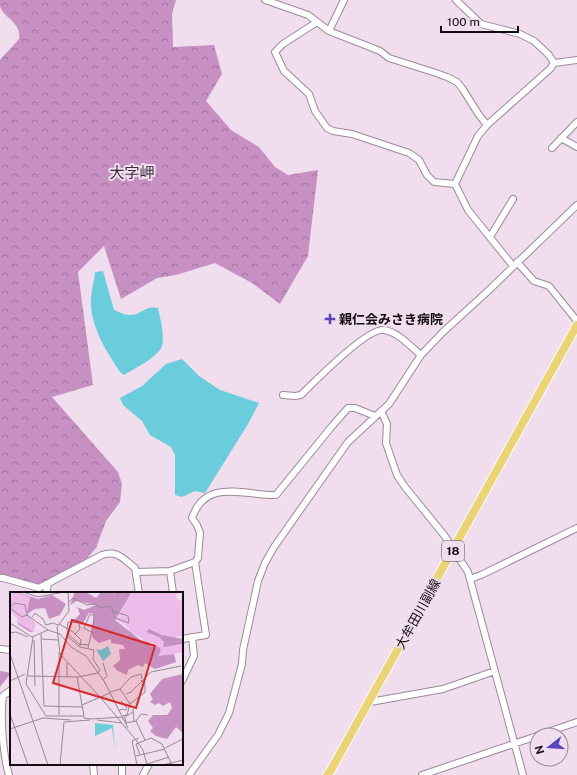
<svg xmlns="http://www.w3.org/2000/svg" width="577" height="775" font-family="'Public Sans','Noto Sans JP',sans-serif">
<defs>
<pattern id="forest-crowns" width="20" height="18" patternUnits="userSpaceOnUse"><rect width="20" height="18" fill="#c690c3"/><path d="M2 6a3 3 0 1 1 6 0M12 15a3 3 0 1 1 6 0" fill="none" stroke="#9f749d"/></pattern>
</defs>
<rect width="100%" height="100%" fill="#f0ddee"/>
<path fill="url(#forest-crowns)" d="M 0,0 L 176,0 L 172,14 L 173,47 L 214,45 L 222,74 L 206,101 L 231,130 L 259,147 L 275,167 L 288,175 L 318,170 L 308,256 L 280,304 L 252,283 L 215,263 L 176,275 L 157,278 L 121,299 L 104,246 L 78,272 L 93,385 L 52,397 L 118,472 L 122,484 L 120,502 L 106,521 L 96,548 L 85,561 L 54,582 L 24,587 L 0,575 L 0,60 L 19,39 C 22,22 3,18 0,6 C 0,4 0,2 0,0 Z
M 0,671 L 11,673 L 0,687 Z"/>
<path fill="#69cddb" d="M 103,271 L 114,310 C 119,312 125,315 130,315 C 142,315 144,305 158,308 C 160,317 165,337 162,346 C 158,357 134,369 124,375 L 120,372 C 107,352 93,331 91,306 C 90,295 94,283 95,272 Z
M 182,359 L 199,376 L 220,390 L 259,403 L 248,424 L 205,493 L 195,491 L 182,497 L 175,495 L 175,455 L 171,447 L 150,435 L 142,421 L 123,405 L 120,398 L 142,386 L 166,364 Z"/>
<g fill="none" stroke-linecap="round" stroke-linejoin="round">
<g stroke="#9b8a9a" stroke-width="8">
<path id="minor" d="M 265,0 L 308,15 L 329,31 L 380,51 L 389,58 L 436,73 L 447,77 L 457,82 L 462,88 L 479,115 L 487,125
M 456,0 L 481,24 L 520,34 L 534,41 L 549,55 L 554,63
M 317,22 L 283,44 L 275,52 L 284,71 L 309,94 L 315,111 L 327,128 L 333,131 L 352,134 L 409,153 L 419,160 L 427,175 L 434,182 L 455,184
M 329,31 L 344,0
M 554,63 L 577,60
M 561,138 L 577,147
M 552,148 L 577,122
M 490,237 L 513,199
M 517,262 L 534,281 L 549,286 L 577,321
M 513,266 L 468,210 L 455,184 L 478,136 L 487,125 L 550,69 L 554,63
M 283,395 L 295,396 L 301,395 C 314,382 368,327 384,330 C 398,332 410,346 421,355
M 381,411 L 387,424 L 386,443 L 397,475 L 405,487 L 444,535 L 468,572 L 523,775
M 170,571 L 173,593
M 136,572 L 170,571 L 195,562 L 198,558 L 200,533 L 197,525 L 192,518 C 206,477 246,496 276,495 L 333,425 L 348,408 L 355,408 L 375,416
M 0,578 L 3,578 L 39,588 L 102,555 C 118,550 123,559 135,568 L 139,593
M 470,579 L 481,575 L 577,528
M 46,593 L 48,584
M 182,639 L 206,635 L 195,562
M 0,649 L 11,650
M 182,681 L 194,656 L 192,637
M 370,702 L 443,689 L 495,671
M 539,735 L 577,722
M 93,764 L 94,775
M 122,764 L 122,775
M 9,775 C 3,755 0,717 3,696 L 11,690
M 143,775 L 149,764
M 189,775 L 218,735 L 229,713 L 242,664 L 243,650 L 258,581 L 265,563 L 274,547 L 348,442 L 389,404 L 421,355 L 443,332 L 487,292 L 577,205
M 422,775 L 537,736"/>
</g>
<g stroke="#fff" stroke-width="10">
<path id="major" d="M 327,775 L 331,770 L 577,325"/>
</g>
<use href="#minor" stroke="#fff" stroke-width="6"/>
<use href="#major" stroke="#ecd373" stroke-width="8"/>
</g>
<path fill="#5645bd" stroke="#f0ddee" stroke-width="1.5" d="M328 313h4v4h4v4h-4v4h-4v-4h-4v-4h4z"/>
<g text-anchor="middle" dominant-baseline="central" stroke-width="4" stroke-linejoin="round" paint-order="stroke">
<rect fill="#f0ddee" stroke="#544a53" stroke-width="1" x="442" y="541" width="22" height="20" rx="3"/>
<g font-size="12" font-weight="bold" fill="#110b10">
<text x="453" y="551">18</text>
</g>
<g font-size="13" font-weight="bold" fill="#110b10" stroke="#f0ddee" text-anchor="start">
<text x="339" y="319">親仁会みさき病院</text>
</g>
<g font-size="13" fill="#110b10" stroke="#f0ddee">
<text transform="translate(418 614) rotate(-61)">大牟田川副線</text>
</g>
<g font-size="15" fill="#3a2c39" stroke="#f0ddee">
<text x="132" y="172">大字岬</text>
</g>
</g>
<g transform="translate(10 592)">
<rect width="173" height="173" fill="#f0ddee"/>
<path d="M 123,0 L 168,0 L 166,4 L 169,9 L 173,7 L 173,45 L 168,44 L 164,48 L 141,38 L 137,39 L 150,45 L 155,54 L 173,53 L 173,60 L 149,65 L 141,51 L 132,51 L 132,46 L 119,39 L 119,36 L 106,27 Z" fill="#edbbe9"/>
<path d="M 65,0 L 76,0 L 86,6 L 91,0 L 103,0 L 105,4 L 104,0 L 122,0 L 105,28 L 132,49 L 138,50 L 141,55 L 149,55 L 151,59 L 148,64 L 164,62 L 166,70 L 145,77 L 135,71 L 133,75 L 128,73 L 118,78 L 117,83 L 108,79 L 103,74 L 110,68 L 109,57 L 115,57 L 113,53 L 101,51 L 101,47 L 89,51 L 83,46 L 81,41 L 84,24 L 82,21 L 79,21 L 72,33 L 64,28 L 70,22 L 67,15 L 74,18 L 86,13 L 67,9 L 60,13 ZM 10,1 L 28,7 L 42,3 L 56,12 L 50,23 L 39,27 L 35,16 L 25,17 L 17,22 L 25,33 L 23,40 L 20,40 L 8,32 L 9,27 L 0,3 ZM 139,37 L 152,43 L 173,47 L 173,52 L 153,55 L 154,50 L 149,45 L 136,40 ZM 173,82 L 173,141 L 166,135 L 157,147 L 146,144 L 140,139 L 143,136 L 138,129 L 143,123 L 157,123 L 162,116 L 160,110 L 153,114 L 149,111 L 145,113 L 140,110 L 143,107 L 140,102 L 152,87 Z" fill="#c690c3"/>
<path d="M 5,0 L 20,5 L 17,21 L 26,32 L 23,40 L 7,30 L 8,27 L 0,19 L 0,3 Z" fill="#edbbe9"/>
<path d="M 98,54 L 101,62 L 93,69 L 86,57 L 91,58 ZM 85,131 L 103,133 L 105,159 L 102,136 L 85,144 Z" fill="#69cddb"/>
<path fill="none" stroke="#978995" stroke-width="1" d="M 13,0 L 28,5 L 54,0M 58,0 L 59,19 L 47,35 L 50,62 L 91,106 L 126,148 L 133,158 L 137,173M 59,10 L 63,6 L 77,13 L 85,12 L 91,16 L 101,14 L 105,26 L 119,31 L 118,24 L 103,19M 0,15 L 5,11 L 15,13 L 17,23M 0,16 L 12,25 L 17,23M 17,23 L 38,38 L 50,42 L 61,55 L 76,64 L 94,89 L 118,136M 22,25 L 25,21 L 33,27 L 36,33 L 43,31 L 48,33M 0,31 L 22,45 L 38,38M 49,32 L 63,40 L 71,48 L 70,54M 57,38 L 58,30 L 69,31 L 70,37 L 65,42M 58,38 L 57,44 L 70,55 L 84,58 L 83,67 L 90,78 L 88,81M 0,41 L 6,40 L 18,45M 57,41 L 69,52 L 78,53M 31,42 L 34,114 L 72,115M 23,45 L 16,92 L 36,124 L 73,124 L 74,126 L 81,127 L 112,125M 32,47 L 48,48M 24,48 L 25,94M 78,56 L 83,34 L 84,24 L 80,22 L 74,36 L 81,40M 49,60 L 49,123M 0,62 L 38,173M 18,84 L 68,85 L 88,81M 57,85 L 57,71M 67,85 L 74,124M 93,88 L 97,84 L 93,71M 0,89 L 15,82M 110,97 L 120,112M 100,100 L 110,97 L 121,85 L 131,82 L 132,87M 116,102 L 121,100 L 141,80 L 171,74M 72,113 L 100,101M 123,117 L 124,129M 109,119 L 112,117 L 116,118 L 117,116 L 111,109M 0,122 L 18,173M 112,124 L 117,123 L 120,112 L 135,100 L 135,92 L 131,88M 115,126 L 116,131 L 126,129M 112,127 L 123,120M 87,128 L 112,131M 126,129 L 135,148M 126,129 L 131,122 L 138,123M 0,137 L 33,126 L 61,128M 155,156 L 173,147M 130,163 L 126,152 L 141,146 L 152,152 L 162,173M 126,164 L 155,157M 137,172 L 159,165M 50,173 L 54,130 L 80,128M 127,173 L 122,149 L 129,146M 153,173 L 173,168"/>
<path fill="#d62828" fill-opacity="0.15" stroke="#d62828" stroke-width="2" d="M 62,28 L 145,54 L 126,116 L 43,91 Z"/>
<rect width="173" height="173" fill="none" stroke="#110b10" stroke-width="2"/>
</g>
<g transform="translate(549 747) rotate(253)"><circle r="19" fill="#f0ddee" stroke="#978995"/>
<path d="M0-3L7 15L0 10L-7 15Z" fill="#5645bd"/>
<text y="-6" font-size="11" font-weight="bold" text-anchor="middle" fill="#110b10">N</text>
</g>
<path d="M441 26v6h77v-6" fill="none" stroke="#110b10" stroke-width="2"/>
<text x="447" y="26" font-size="12" fill="#110b10" stroke="#f0ddee" stroke-width="3" paint-order="stroke">100 m</text>
</svg>
